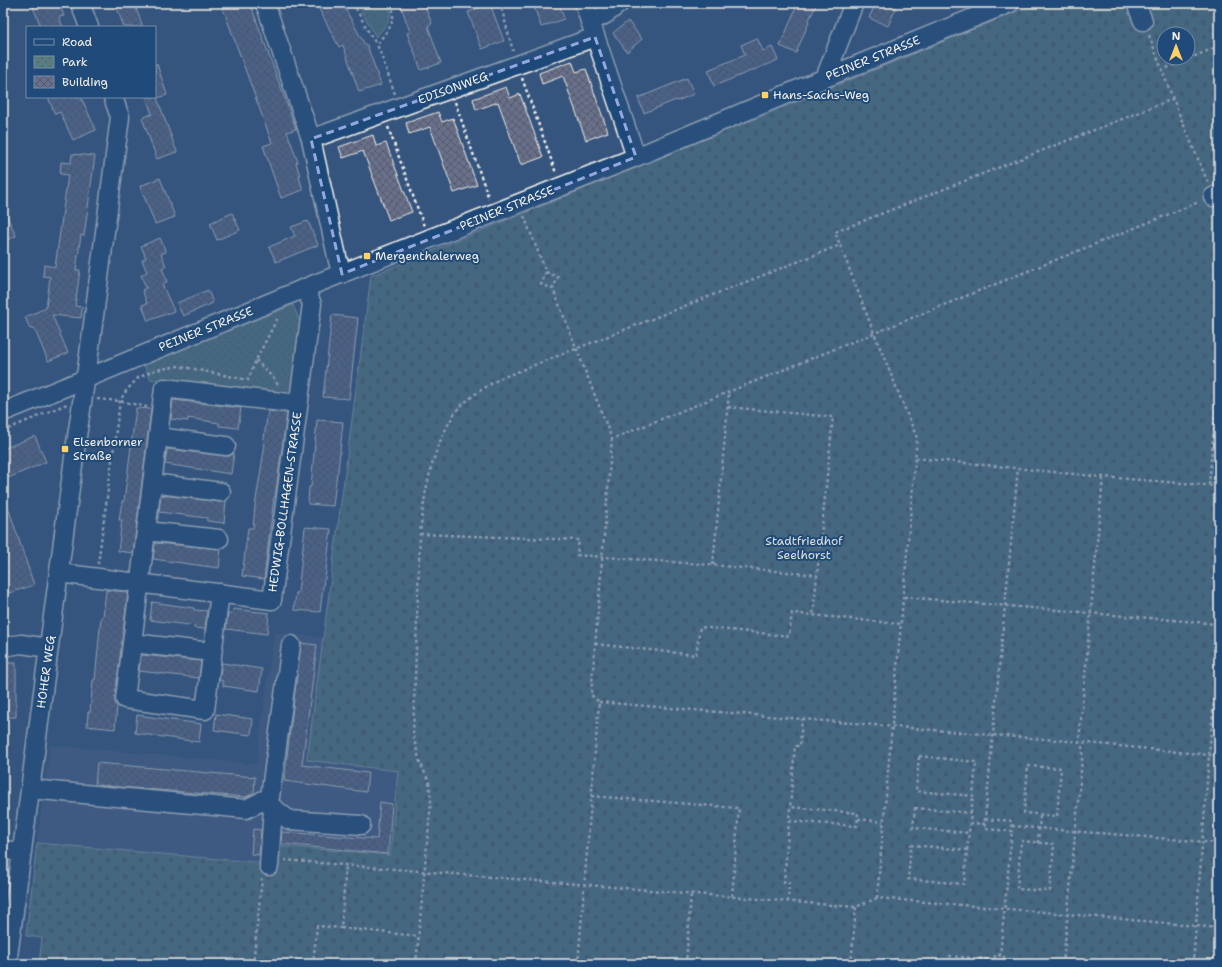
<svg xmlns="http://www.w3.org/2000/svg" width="1222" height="967" font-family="'Shantell Sans',sans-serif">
<defs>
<pattern id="cemetery-stones" width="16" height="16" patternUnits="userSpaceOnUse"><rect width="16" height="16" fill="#5a7d82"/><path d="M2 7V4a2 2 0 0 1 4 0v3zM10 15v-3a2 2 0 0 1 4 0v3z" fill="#526567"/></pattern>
<pattern id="park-dots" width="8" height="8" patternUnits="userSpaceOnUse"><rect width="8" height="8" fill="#5a7d82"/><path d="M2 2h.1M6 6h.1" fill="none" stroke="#526567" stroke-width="1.8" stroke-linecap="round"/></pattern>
<pattern id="building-cross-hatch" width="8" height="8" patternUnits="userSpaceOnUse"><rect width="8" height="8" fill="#686f8c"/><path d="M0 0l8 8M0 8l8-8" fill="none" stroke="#575a66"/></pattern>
</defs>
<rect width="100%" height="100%" fill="#35557f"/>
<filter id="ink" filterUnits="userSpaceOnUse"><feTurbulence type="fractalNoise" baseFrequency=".025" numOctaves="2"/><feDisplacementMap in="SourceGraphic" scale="8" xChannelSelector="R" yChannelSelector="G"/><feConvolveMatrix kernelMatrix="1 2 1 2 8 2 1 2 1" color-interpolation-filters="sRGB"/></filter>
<g filter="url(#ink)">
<path fill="#486085" d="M 274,632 L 323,638 L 307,760 L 398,771 L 390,855 L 266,845 L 264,863 L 37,843 L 50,745 L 256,764 Z"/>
<path fill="url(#cemetery-stones)" stroke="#a7b7b5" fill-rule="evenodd" d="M 1038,3 L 1219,3 L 1219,964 L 39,964 L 42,938 L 26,936 L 37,843 L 264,863 L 266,845 L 390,855 L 398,771 L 307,760 L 371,276 ZM 1164,34 L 1188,34 L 1188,58 L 1164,58 Z"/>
<path fill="url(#park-dots)" stroke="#a7b7b5" d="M 357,3 L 387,3 L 391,13 L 387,24 L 376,37 Z
M 293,305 L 300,322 L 290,398 L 150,379 L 144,365 Z"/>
<path fill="url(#building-cross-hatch)" stroke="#f4f1e8" d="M 44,3 L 59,3 L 64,16 L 59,17 L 63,27 L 41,27 L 33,7 Z
M 115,3 L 134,3 L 143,27 L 124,27 Z
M 221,3 L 250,3 L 296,129 L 287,132 L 298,162 L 296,163 L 300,176 L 299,177 L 303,190 L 281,198 L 263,146 L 272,143 Z
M 316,3 L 342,3 L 365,45 L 367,45 L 381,85 L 359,92 L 343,45 L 339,47 Z
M 400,3 L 424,3 L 432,24 L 428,26 L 441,63 L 421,70 L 407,33 L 410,32 Z
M 533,3 L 559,3 L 564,19 L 541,27 Z
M 798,3 L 817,3 L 808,22 L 809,22 L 796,53 L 780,46 Z
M 876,3 L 885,3 L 896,8 L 888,26 L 869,18 Z
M 490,4 L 504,41 L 482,49 L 468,12 Z
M 628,21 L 642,39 L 627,52 L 613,33 Z
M 757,38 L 763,51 L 772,47 L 778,60 L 714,86 L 708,70 L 745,55 L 741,45 Z
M 572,61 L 576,72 L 586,69 L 608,132 L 586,140 L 563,76 L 542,84 L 539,73 Z
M 155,64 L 157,64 L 167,95 L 157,98 L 177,152 L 157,159 L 142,118 L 152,114 L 146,97 L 155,97 Z
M 687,78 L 694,94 L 677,101 L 676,100 L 644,113 L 638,98 Z
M 506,87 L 510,98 L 520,94 L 543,157 L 521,165 L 498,102 L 476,110 L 473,99 Z
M 48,97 L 81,97 L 96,130 L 73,140 L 60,112 L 55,114 Z
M 438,112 L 442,122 L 453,118 L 477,185 L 454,193 L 430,127 L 409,134 L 406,123 Z
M 373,135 L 376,146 L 386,143 L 412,212 L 389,220 L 363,151 L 343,158 L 339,147 Z
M 72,154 L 95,156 L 84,236 L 81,235 L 76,270 L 80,270 L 75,306 L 82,307 L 81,318 L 52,315 L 68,353 L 48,361 L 34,328 L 30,329 L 25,317 L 46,308 L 50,277 L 43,276 L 44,265 L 55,267 L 68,175 L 60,174 L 61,162 L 71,163 Z
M 160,178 L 175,217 L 155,224 L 140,186 Z
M 3,207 L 16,236 L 3,242 Z
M 232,213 L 240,230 L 217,240 L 210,223 Z
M 308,221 L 318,245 L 276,262 L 269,247 L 295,236 L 291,227 Z
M 160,238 L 166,252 L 161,254 L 166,266 L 162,268 L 167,282 L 162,284 L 174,311 L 148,321 L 142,305 L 147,303 L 142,290 L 146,288 L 141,275 L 147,272 L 142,260 L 146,258 L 141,246 Z
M 208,290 L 213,303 L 183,316 L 177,303 Z
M 332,315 L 358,318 L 349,399 L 323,397 Z
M 173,400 L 241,408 L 238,428 L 219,426 L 219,423 L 188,418 L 188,421 L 171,419 Z
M 136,408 L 151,409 L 133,553 L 118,551 L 122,520 L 119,520 L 122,501 L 124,501 Z
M 268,411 L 287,413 L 275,497 L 274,497 L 264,579 L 242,576 L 248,528 L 253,528 L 255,506 L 265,444 L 263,444 Z
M 317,420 L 343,422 L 338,472 L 337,472 L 333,506 L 308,504 L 309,487 L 311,487 Z
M 35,436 L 46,462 L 3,480 L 3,449 Z
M 167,449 L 225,456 L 230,456 L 234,453 L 231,474 L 165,464 Z
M 161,495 L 220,502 L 226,501 L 224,523 L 207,521 L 207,518 L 159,512 Z
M 3,498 L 5,498 L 34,585 L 9,593 L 3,575 Z
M 305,527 L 331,529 L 325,579 L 324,579 L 320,612 L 294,610 L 296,593 L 298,593 Z
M 155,543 L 221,549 L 219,568 L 153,559 Z
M 106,590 L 128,592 L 115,698 L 115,703 L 117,706 L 115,729 L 87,726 L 88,712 L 90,712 L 93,680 L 95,680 L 101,617 L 103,617 Z
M 152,602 L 194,608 L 194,610 L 207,611 L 205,629 L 194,628 L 195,626 L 150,620 Z
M 233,609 L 269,613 L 267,634 L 226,629 L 228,614 L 232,614 Z
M 301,643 L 317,645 L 302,765 L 368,773 L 366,792 L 284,781 Z
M 141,655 L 201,661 L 199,678 L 139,671 Z
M 3,663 L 16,663 L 16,717 L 3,717 Z
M 222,663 L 262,669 L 259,691 L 223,686 L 223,681 L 219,680 Z
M 216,714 L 253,719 L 251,735 L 214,730 Z
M 137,715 L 201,724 L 199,742 L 135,733 Z
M 97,763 L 255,777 L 254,793 L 246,797 L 95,785 Z
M 380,802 L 392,804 L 388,854 L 281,844 L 282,832 L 377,839 Z
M 253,829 L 261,830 L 259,855 L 251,854 Z"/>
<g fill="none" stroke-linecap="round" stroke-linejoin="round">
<g stroke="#f4f1e8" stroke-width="21">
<path id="minor" d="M 80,3 L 89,27
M 265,3 L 311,139 L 338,261 L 342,274
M 584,3 L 636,157
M 1136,3 L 1143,21
M 590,22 L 606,14 L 620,3
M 825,78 L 854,3
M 311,139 L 595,37
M 1213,197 L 1219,194
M 3,412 L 85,379 L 305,288 L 636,157 L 825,78 L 1010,3
M 158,437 L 226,446
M 152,483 L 221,492
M 146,531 L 219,539
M 59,573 L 272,600 L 312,304 L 305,288
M 220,593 L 205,710 L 125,699 L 164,388 L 298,404
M 132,643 L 212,652
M 3,647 L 21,644 L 49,648
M 30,789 L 246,809 L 270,797 L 291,645
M 263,800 L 289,820 L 361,825
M 3,850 L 22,852
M 269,866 L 273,808
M 7,964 L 75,450 L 88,362 L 120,117 L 113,97"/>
</g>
<path stroke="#f4f1e8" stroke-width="2.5" stroke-dasharray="3 3" stroke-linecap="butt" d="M 353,3 L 372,38 L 377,44
M 392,3 C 396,25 389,28 377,44 L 395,94
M 500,3 L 513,51
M 1149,35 L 1162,70
M 522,78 L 556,173
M 1173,99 L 1162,70 L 1219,46
M 455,102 L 489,199
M 388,127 L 424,226
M 1217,211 L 1219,218
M 524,216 L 546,272 L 541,284 L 553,289 L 612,439
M 546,272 L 558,277 L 553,289
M 256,360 L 275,380 L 279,387
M 97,399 L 120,401 L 147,407
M 728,407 L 833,417 L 813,616
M 3,431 L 67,404
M 916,458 L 1103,477 L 1219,486
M 1209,485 L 1219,369
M 420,534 L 579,540 L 577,555 L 713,565 L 817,575
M 98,564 L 120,401 L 126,391 L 138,378 L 155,370 L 179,366 L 248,380 L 256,360 L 277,319 L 276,317
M 713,565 L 729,392
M 904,597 L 1219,624
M 595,644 L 696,655 L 700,627 L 789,636 L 792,613 L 901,624
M 599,702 L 1079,742 L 1219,756
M 919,756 L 976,762 L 973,796 L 916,791 Z
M 1028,766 L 1061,768 L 1057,816 L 1024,813 Z
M 591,796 L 739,808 L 732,897
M 915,808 L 971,813 L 969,833 L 913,828 Z
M 971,813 L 973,796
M 858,819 L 883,822
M 985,819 L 1012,821 L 1012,831 L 985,829 L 985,819 L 1018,468
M 789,821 L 857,826 L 858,813 L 790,807
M 970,823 L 985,824
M 1012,826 L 1219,843
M 1021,841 L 1054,844 L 1050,891 L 1017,889 Z
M 1038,843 L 1040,814
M 911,845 L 967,850 L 964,884 L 908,879 Z
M 967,850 L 969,833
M 284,860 L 856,907 L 877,898 L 1067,914 L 1219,928
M 877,898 L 917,438 L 874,333 L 835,232 L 1173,99 L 1208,183
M 788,902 L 789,883 L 784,883 L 795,746 L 800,746 L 802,719
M 341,928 L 418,936
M 949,956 L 995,960
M 1000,956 L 1012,831
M 1003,961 L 1033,964
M 253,964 L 262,879
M 313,964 L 317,926 L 341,928 L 346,865
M 416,964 L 431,801 L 429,782 L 420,762 L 413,736 L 420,534 C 424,496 430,457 449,423 C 452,419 454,413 457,410 C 469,397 484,388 499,379 L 840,245
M 578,964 L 599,702 L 591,695 L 612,439 L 1199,202
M 686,964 L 691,894
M 851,964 L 856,907
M 994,964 L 995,955 L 1004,956 L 1003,964
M 1063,964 L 1083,749 L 1079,742 L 1103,477
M 1193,964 L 1209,755 L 1219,643"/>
<use href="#minor" stroke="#1f4a7a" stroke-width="18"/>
</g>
</g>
<path d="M0 0H1222V967H0ZM 595,37 L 636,157 L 342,274 L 311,139 Z" fill="#35557f" fill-opacity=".55" fill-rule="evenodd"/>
<path fill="none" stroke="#93a8e1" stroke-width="3" stroke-dasharray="8 5" stroke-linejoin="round" d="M 595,37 L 636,157 L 342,274 L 311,139 Z"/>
<g fill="#ffd166" stroke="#1f4a7a" stroke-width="1.5">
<rect x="761" y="91" width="8" height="8" rx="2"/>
<rect x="363" y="252" width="8" height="8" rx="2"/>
<rect x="61" y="445" width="8" height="8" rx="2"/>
</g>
<g text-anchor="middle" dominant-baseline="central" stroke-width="4" stroke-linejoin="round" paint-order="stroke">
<g font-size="12" fill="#f4f1e8" stroke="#1f4a7a">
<text transform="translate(873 58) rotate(-22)">PEINER STRASSE</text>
<text transform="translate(453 88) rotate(-20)">EDISONWEG</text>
<text transform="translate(507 208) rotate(-22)">PEINER STRASSE</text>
<text transform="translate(206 329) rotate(-22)">PEINER STRASSE</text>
<text transform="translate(285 502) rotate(-82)">HEDWIG-BOLLHAGEN-STRASSE</text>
<text transform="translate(46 672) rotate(-82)">HOHER WEG</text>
</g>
<g font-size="12" fill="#f4f1e8" stroke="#1f4a7a" text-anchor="start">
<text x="773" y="95">Hans-Sachs-Weg</text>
<text x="375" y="256">Mergenthalerweg</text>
<text x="73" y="442">Elsenborner<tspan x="73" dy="14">Straße</tspan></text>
</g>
<g font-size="12" fill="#dde0d9" stroke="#1f4a7a">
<text x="804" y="541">Stadtfriedhof<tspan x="804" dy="14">Seelhorst</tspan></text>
</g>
</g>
<rect width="1222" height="967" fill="none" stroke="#1f4a7a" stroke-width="16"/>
<rect x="8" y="8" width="1206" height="951" fill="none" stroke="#f4f1e8" stroke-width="1.5" filter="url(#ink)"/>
<rect x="26" y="26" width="130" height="72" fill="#1f4a7a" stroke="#748da6"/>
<rect x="34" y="39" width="20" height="6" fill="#1f4a7a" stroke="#748da6"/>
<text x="62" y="46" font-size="12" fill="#f4f1e8">Road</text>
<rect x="34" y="56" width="20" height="12" fill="url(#park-dots)" stroke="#748da6"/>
<text x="62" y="66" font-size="12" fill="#f4f1e8">Park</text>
<rect x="34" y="76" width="20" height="12" fill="url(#building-cross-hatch)" stroke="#748da6"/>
<text x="62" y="86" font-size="12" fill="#f4f1e8">Building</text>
<g transform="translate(1176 46)"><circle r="19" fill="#1f4a7a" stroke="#748da6"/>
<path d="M0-3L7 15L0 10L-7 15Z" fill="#ffd166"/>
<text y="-6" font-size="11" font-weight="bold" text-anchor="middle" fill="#f4f1e8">N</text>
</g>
</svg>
